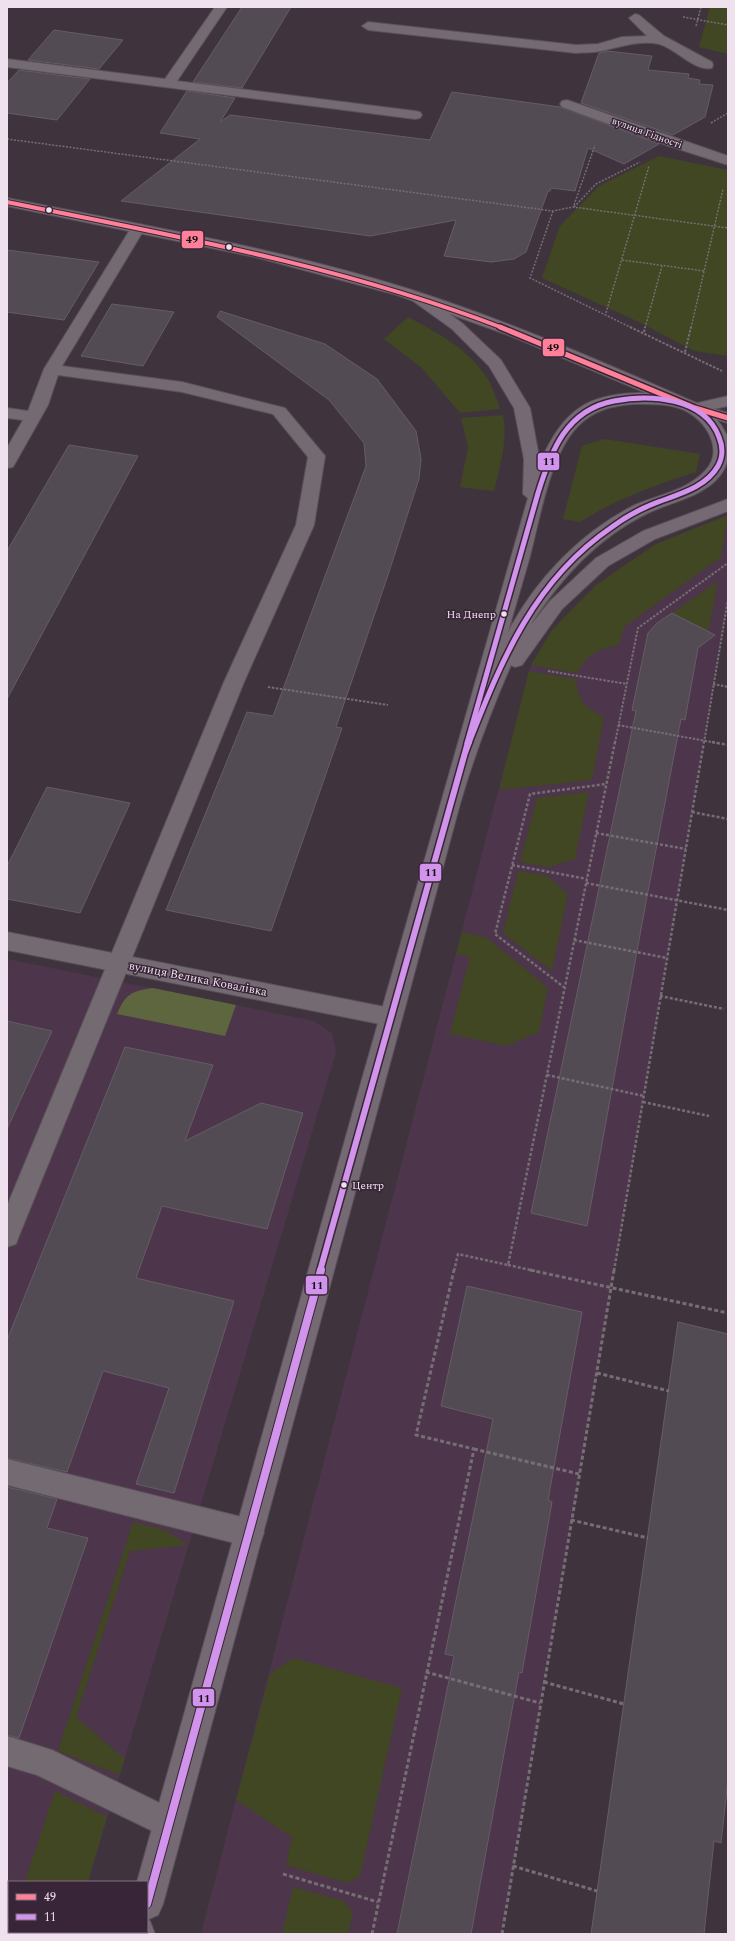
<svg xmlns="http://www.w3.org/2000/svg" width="735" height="1941" font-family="Spectral,serif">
<rect width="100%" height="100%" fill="#3f343e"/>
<path fill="#4d354b" d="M 728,515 L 728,599 L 502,1934 L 201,1934 L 531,665 L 552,630 L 596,585 L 656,544 Z
M 7,959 L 314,1021 L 332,1033 L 336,1052 L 88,1882 L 9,1882 L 9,1932 L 73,1932 L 72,1934 L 7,1934 Z"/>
<path fill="#404722" d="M 710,7 L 728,7 L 728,54 L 699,47 Z
M 659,156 L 728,170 L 728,356 L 694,351 L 639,322 L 542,278 L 560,226 L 599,186 Z
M 408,317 C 436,332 467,348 485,375 C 492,385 496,397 500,409 L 460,413 L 422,368 L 384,339 Z
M 503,415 C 508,441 500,466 494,491 L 460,487 L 468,447 L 461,418 Z
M 604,439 L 700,454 L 696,472 C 655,485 616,499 580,522 L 563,519 L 582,446 Z
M 728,515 L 721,557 L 624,627 L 619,645 C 597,649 588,654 577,673 L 531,665 L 552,630 L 596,585 L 656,544 Z
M 718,581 L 708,633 L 699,626 L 672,613 Z
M 529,671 L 576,679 C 579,703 585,706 604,718 L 592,780 L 499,790 Z
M 589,792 L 575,859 L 549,867 L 520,862 L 537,798 Z
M 518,871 L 547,876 L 568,894 L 552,971 L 503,933 Z
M 462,932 L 486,937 L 548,988 L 539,1032 L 506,1046 L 450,1034 L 470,957 L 456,954 Z
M 133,1522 L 165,1530 L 188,1545 L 130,1551 L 76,1717 L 125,1759 L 119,1775 L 58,1751 Z
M 293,1658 L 402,1688 L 360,1876 L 347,1883 L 286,1865 L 292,1837 L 236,1800 L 270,1674 Z
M 55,1791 L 107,1817 L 88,1881 L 25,1882 Z
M 293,1887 L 344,1901 L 353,1913 L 348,1934 L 282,1934 Z"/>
<path fill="#5e6640" d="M 153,988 L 236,1005 L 225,1036 L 117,1014 C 125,994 132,991 153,988 Z"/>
<path fill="#534b54" stroke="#655d66" d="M 242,7 L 291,7 L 242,88 L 193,82 Z
M 54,30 L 123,40 L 99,69 L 28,60 Z
M 607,51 L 652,56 L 648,70 L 689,74 L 688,78 L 700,80 L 699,84 L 713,85 L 705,117 L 673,135 L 581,103 L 599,53 Z
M 19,70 L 90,79 L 57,120 L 7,113 L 7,83 Z
M 187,91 L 235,98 L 220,122 L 230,115 L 430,140 L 452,92 L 560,107 L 659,144 L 624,164 L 588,148 L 575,191 L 551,188 L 550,191 L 548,191 L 526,252 L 514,259 L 491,262 L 444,256 L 456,220 L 370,236 L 121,201 L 200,139 L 160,133 Z
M 7,250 L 99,262 L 64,320 L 7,312 Z
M 112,304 L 174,312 L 143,366 L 81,356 Z
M 220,311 L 325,344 L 377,379 L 416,431 L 421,459 L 419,479 L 388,575 L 336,727 L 342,728 L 271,931 L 166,910 L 247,712 L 273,716 L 366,466 L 364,443 L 329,400 L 217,317 Z
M 69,445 L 138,456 L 7,699 L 7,551 Z
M 672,613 L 715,635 L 698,648 L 685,720 L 681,719 L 646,902 L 587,1226 L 531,1213 L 636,711 L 632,710 L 648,633 L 657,623 Z
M 47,787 L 130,803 L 80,913 L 7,899 L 7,866 Z
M 7,1021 L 52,1031 L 7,1129 Z
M 125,1047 L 213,1065 L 185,1141 L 261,1103 L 303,1113 L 267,1229 L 162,1206 L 136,1278 L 234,1301 L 174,1493 L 136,1484 L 169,1388 L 103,1371 L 67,1472 L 7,1458 L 7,1340 Z
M 467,1286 L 582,1312 L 548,1500 L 552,1502 L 522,1673 L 519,1672 L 471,1934 L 397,1934 L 454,1656 L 445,1654 L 493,1419 L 441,1406 Z
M 678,1322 L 728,1334 L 728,1780 L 721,1843 L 714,1841 L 704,1934 L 591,1934 Z
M 7,1487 L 57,1499 L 47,1528 L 88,1538 L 19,1738 L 7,1735 Z"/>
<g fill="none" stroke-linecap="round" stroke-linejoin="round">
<g stroke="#5a5059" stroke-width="2">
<path id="service" d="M 215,7 L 227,7 L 177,81 L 415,111 L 420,112 L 422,115 L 420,118 L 415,119 L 7,67 L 7,59 L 165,79 Z
M 635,14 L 639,15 L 664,36 L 712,62 L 713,65 L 712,68 C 695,72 675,48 659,44 C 638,40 621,47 601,51 C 593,53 584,52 576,53 L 368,30 L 362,26 L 368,22 L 576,45 L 598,44 L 622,37 L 647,36 L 629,18 Z
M 567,100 L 728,156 L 728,165 L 669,146 L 562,107 L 560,104 L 562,101 Z
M 138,224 L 143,225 L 145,228 L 62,366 L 182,382 L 285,408 L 325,456 L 314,525 L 244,682 L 19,1236 L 16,1244 L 7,1247 L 7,1206 L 224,682 L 296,525 L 308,457 L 273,414 L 182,392 L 58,375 L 48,405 L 13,467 L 7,468 L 7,448 L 23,420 L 7,418 L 7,408 L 28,411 L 44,369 L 131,228 L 133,225 Z
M 728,396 L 728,406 L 695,413 L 689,411 L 687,408 L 689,405 Z
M 7,1459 L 250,1519 L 260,1523 L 264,1533 L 260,1543 L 250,1547 L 7,1485 Z
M 7,1736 L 52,1750 L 180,1813 L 184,1824 L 180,1835 L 169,1839 L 37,1775 L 7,1766 Z"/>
</g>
<g stroke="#5a5059" stroke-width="2">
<path id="minor" d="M 7,932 L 390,1008 L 398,1010 L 401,1017 L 398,1024 L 390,1026 L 7,950 Z"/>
</g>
<g stroke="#5a5059" stroke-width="2">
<path id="secondary" d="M 418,293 L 423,295 L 462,323 L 501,360 L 530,408 L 540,462 C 551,439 562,418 584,405 C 619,385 697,389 721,425 C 723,429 727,434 728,438 C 731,454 727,469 716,480 C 698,498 668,503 646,514 C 597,538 559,580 530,626 L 550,601 L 596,558 L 643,531 L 728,499 L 728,511 L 655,539 L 608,566 L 562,609 L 522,665 L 515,667 L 511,665 C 491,711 474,756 460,804 L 163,1904 L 158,1915 L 147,1920 L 150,1921 L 155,1934 L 123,1934 L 123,1932 L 147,1932 L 147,1882 L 137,1882 L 362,1079 L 528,498 L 523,494 L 524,459 L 514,408 L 489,366 L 452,329 L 413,301 L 410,298 L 413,295 ZM 633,404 C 649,404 668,403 684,410 C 706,420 725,450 705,471 C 688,490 658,495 635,505 C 581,532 536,579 508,632 C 515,607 523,581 530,556 C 540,518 550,454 578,426 C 594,410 611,406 633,404 Z"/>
</g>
<g stroke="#5a5059" stroke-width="2">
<path id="trunk" d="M 7,198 C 142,225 278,248 409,289 C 509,321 605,363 701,405 L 728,413 L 728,423 L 689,411 L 508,335 L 397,295 L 255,257 L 7,206 Z"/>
</g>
<path stroke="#766e75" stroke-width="1.5" stroke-dasharray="2 1.5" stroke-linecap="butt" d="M 683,17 L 728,25
M 696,26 L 701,7
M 711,123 L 728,113
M 7,139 L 553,211 L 573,207 L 728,228
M 574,205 L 595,145
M 574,207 L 596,184 L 640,162
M 553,211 L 530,278 L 632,328
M 622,260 L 704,271
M 606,313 L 649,166
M 645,328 L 662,266
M 691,328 L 723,189"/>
<path stroke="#766e75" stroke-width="2" stroke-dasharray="2.5 1.5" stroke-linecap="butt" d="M 630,327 L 722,371
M 644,332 L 645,327
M 685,352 L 691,327
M 548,671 L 627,684
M 713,684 L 728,687
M 268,687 L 388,705
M 618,725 L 717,743
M 615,743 L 638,628 L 728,563
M 704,743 L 728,599"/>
<path stroke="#766e75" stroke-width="2.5" stroke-dasharray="3 2" stroke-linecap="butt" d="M 712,742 L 728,745
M 692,812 L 728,819
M 596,833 L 686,849
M 512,865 L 587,879
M 586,883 L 728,910
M 574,940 L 667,958
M 565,988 L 495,934 L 530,794 L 606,784
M 660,996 L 724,1009
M 547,1075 L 644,1096
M 643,1102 L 709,1116
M 508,1265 L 535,1271
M 454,1271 L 458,1254 L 508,1265 L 615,742
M 614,1271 L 704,742"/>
<path stroke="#766e75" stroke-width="3" stroke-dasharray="4 2.5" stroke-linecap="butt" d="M 530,1270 L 728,1313
M 597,1373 L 669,1391
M 474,1449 L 579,1474
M 571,1520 L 648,1538
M 426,1672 L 540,1703
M 544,1682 L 624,1704
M 513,1866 L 597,1891
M 283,1874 L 378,1902
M 372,1934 L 474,1449 L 416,1435 L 454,1270
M 502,1934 L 614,1270"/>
<use href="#service" fill="#736a72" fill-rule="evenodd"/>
<use href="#minor" fill="#736a72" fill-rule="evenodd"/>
<use href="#secondary" fill="#756a73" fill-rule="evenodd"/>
<use href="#trunk" fill="#796a74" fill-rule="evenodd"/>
<g stroke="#392538" stroke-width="6">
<path id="bus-1-far1" d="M 7,202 C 175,236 343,266 503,328"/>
</g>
<g stroke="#392538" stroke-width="8">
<path id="bus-1" d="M 500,327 L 695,408 L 728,418"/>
</g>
<g stroke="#392538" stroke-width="8">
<path id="bus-2-far2" d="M 467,743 L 538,493 C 551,451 566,410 614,401 C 650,394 704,397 719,437 C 723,447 723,457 718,466 C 705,489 675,495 653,504 C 638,510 624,518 612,527 C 534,580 502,659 469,743"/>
</g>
<g stroke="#392538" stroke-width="9">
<path id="bus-2-far1" d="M 465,753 L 469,742
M 320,1271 L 468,742"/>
</g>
<g stroke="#392538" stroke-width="10">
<path id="bus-2" d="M 147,1904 L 321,1270"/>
</g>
<use href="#bus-1-far1" stroke="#ff8098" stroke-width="4"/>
<use href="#bus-1" stroke="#ff8098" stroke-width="5"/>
<use href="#bus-2-far2" stroke="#d193ec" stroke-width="5"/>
<use href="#bus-2-far1" stroke="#d193ec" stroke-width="6"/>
<use href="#bus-2" stroke="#d193ec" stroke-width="8"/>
</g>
<g fill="#efe2ee" stroke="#392538" stroke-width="1.5">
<circle cx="49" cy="210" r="3.5"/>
<circle cx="229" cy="247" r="3.5"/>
<circle cx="504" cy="614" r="3.5"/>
<circle cx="344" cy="1185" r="3.5"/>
</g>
<g text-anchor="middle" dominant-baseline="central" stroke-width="3" stroke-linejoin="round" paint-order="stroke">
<g font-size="10" fill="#efe2ee" stroke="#392538">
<text transform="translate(647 133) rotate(20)">вулиця Гідності</text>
</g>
<g font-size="11" fill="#efe2ee" stroke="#392538" text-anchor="end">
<text x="496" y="614">На Днепр</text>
<text x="352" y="1185" text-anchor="start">Центр</text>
</g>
<g font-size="12" fill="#efe2ee" stroke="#392538">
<text transform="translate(198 979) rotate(11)">вулиця Велика Ковалівка</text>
</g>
</g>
<g stroke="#392538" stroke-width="1.5">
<rect x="181" y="230" width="23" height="19" rx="4" fill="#ff8098"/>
<rect x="542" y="338" width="23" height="19" rx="4" fill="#ff8098"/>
<rect x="537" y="452" width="23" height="19" rx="4" fill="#d193ec"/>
<rect x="419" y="863" width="23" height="19" rx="4" fill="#d193ec"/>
<rect x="305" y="1275" width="23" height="20" rx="4" fill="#d193ec"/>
<rect x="192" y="1688" width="23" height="19" rx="4" fill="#d193ec"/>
</g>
<g font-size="11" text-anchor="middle" font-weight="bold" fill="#111">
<text x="192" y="243">49</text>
<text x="553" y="351">49</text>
<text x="549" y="465">11</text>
<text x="431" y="876">11</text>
<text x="317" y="1289">11</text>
<text x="204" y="1702">11</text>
</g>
<rect width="735" height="1941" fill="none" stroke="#efe2ee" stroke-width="16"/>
<rect x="8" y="1881" width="140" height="52" fill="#392538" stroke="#827181"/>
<rect x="16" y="1894" width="20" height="6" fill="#ff8098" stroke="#827181"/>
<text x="44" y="1901" font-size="12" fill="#efe2ee">49</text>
<rect x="16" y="1914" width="20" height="6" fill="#d193ec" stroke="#827181"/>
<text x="44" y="1921" font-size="12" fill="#efe2ee">11</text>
</svg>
